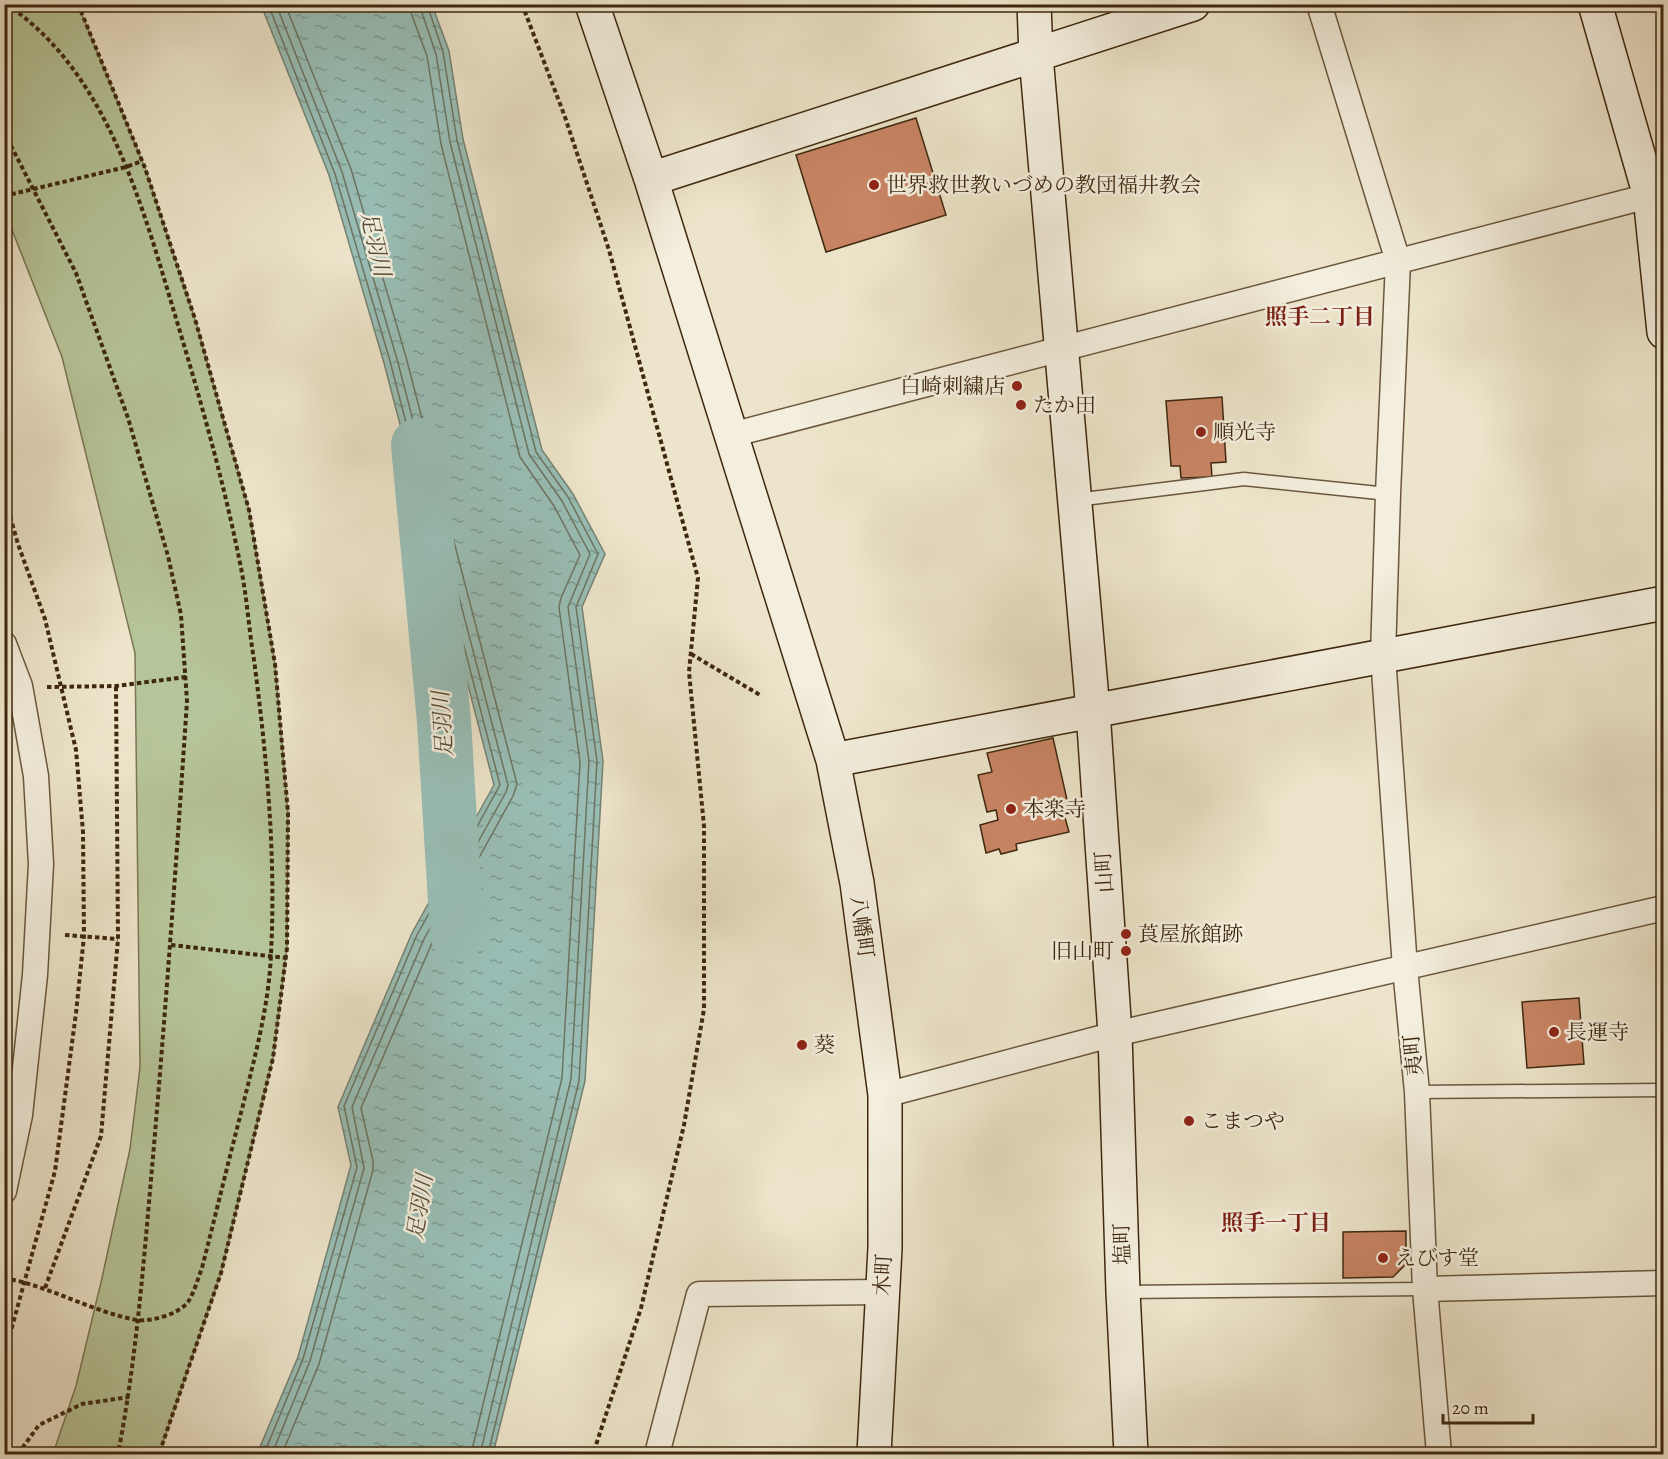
<svg xmlns="http://www.w3.org/2000/svg" width="1668" height="1459" font-family="Alegreya,'Noto Serif JP',serif">
<defs>
<pattern id="water-ripples" width="26" height="14" patternUnits="userSpaceOnUse" patternTransform="scale(1.5)"><rect width="26" height="14" fill="#99bfb7"/><path d="M2 4q2-2 4 0t4 0M15 11q2-2 4 0t4 0" fill="none" stroke="#7e9b93"/></pattern>
</defs>
<rect width="100%" height="100%" fill="#ede5cb"/>
<filter id="stains"><feTurbulence type="fractalNoise" baseFrequency=".00333" numOctaves="4"/><feColorMatrix values="0 0 0 0 .2 0 0 0 0 .09 0 0 0 0 .02 0 0 0 .5 -.17"/></filter>
<radialGradient id="worn" r=".72"><stop offset=".6" stop-color="#630" stop-opacity="0"/><stop offset="1" stop-color="#630" stop-opacity=".3"/></radialGradient>
<path fill="#b6c599" stroke="#7a7654" stroke-width="1.5" d="M 5,4 L 78,5 L 145,168 L 195,319 L 249,510 L 275,664 L 288,813 L 287,948 L 273,1058 L 221,1273 L 159,1454 L 53,1454 L 76,1386 L 102,1278 L 130,1149 L 140,1067 L 135,653 L 62,357 L 5,212 Z"/>
<path fill="url(#water-ripples)" stroke="#758373" stroke-width="1.5" d="M 261,5 L 432,5 L 449,51 L 463,139 L 542,450 L 573,494 L 605,554 L 582,607 L 603,761 L 585,1081 L 493,1454 L 257,1454 L 298,1357 L 351,1165 L 338,1107 L 412,933 L 494,785 L 384,363 L 329,175 Z"/>
<g fill="none" stroke-linecap="round" stroke-linejoin="round">
<path stroke="#6c7462" stroke-width="1.5" d="M 410,4 L 411,13 L 427,56 L 441,144 L 520,457 L 554,506 L 580,555 L 561,598 L 559,607 L 580,762 L 562,1078 L 471,1454
M 419,4 L 436,54 L 450,142 L 529,454 L 562,501 L 590,554 L 568,607 L 589,761 L 571,1079 L 480,1454
M 427,4 L 443,52 L 457,140 L 536,452 L 568,497 L 598,554 L 576,607 L 597,761 L 579,1081 L 488,1454
M 264,1454 L 303,1359 L 357,1167 L 344,1106 L 417,935 L 500,785 L 390,361 L 335,174 L 268,4
M 272,1454 L 310,1361 L 364,1168 L 352,1107 L 424,939 L 506,792 L 508,785 L 397,359 L 342,172 L 276,4
M 282,1454 L 319,1364 L 373,1170 L 373,1161 L 361,1108 L 432,943 L 513,796 L 517,784 L 406,357 L 351,169 L 285,4"/>
<path stroke="#99bfb7" stroke-width="54" d="M 418,445 L 444,721 L 457,934"/>
</g>
<path fill="#c88464" stroke="#3e280e" stroke-width="1.5" d="M 916,118 L 946,215 L 826,252 L 796,155 Z
M 1222,397 L 1226,462 L 1211,463 L 1212,477 L 1181,478 L 1180,466 L 1171,466 L 1166,401 Z
M 1053,738 L 1070,813 L 1064,814 L 1069,832 L 1016,844 L 1017,850 L 1001,854 L 999,849 L 986,853 L 980,825 L 998,820 L 996,810 L 987,812 L 978,775 L 992,772 L 987,753 Z
M 1579,998 L 1584,1064 L 1527,1068 L 1522,1002 Z
M 1406,1231 L 1406,1264 L 1393,1277 L 1343,1278 L 1343,1232 Z"/>
<g fill="none" stroke-linecap="round" stroke-linejoin="round">
<g stroke="#6a573d" stroke-width="15">
<path id="lane" d="M 1076,500 L 1244,479 L 1388,494
M 1417,1092 L 1664,1090
M 1124,1292 L 1425,1289"/>
</g>
<g stroke="#6a573d" stroke-width="27">
<path id="street" d="M 1319,4 L 1398,261 L 1388,494 L 1383,656 L 1405,968 L 1417,1092 L 1425,1289 L 1439,1454
M 731,435 L 1664,192
M 4,644 L 20,686 L 36,776 L 41,864 L 35,975 L 20,1115 L 4,1191
M 885,1095 L 1115,1034 L 1664,908
M 1425,1289 L 1664,1283
M 657,1454 L 699,1294 L 882,1292"/>
</g>
<g stroke="#3e280e" stroke-width="36">
<path id="secondary" d="M 592,4 L 651,179 L 833,760 L 857,883 L 885,1095 L 885,1248 L 874,1454
M 1034,4 L 1036,56 L 1093,711 L 1115,1034 L 1123,1292 L 1131,1454
M 1595,4 L 1650,196 L 1664,332
M 651,179 L 1193,4
M 833,760 L 1664,603"/>
</g>
<path stroke="#3e280e" stroke-width="4" stroke-dasharray="4.5 3" stroke-linecap="butt" d="M 78,4 L 145,168 L 195,319 L 249,510 L 275,664 L 288,813 L 287,948 L 273,1058 L 221,1273 L 159,1454
M 522,4 L 565,117 L 609,250 L 698,578 L 689,672 L 704,826 L 704,1009 L 684,1125 L 641,1308 L 593,1454
M 4,132 L 76,273 L 128,418 L 168,556 L 181,615 L 187,701 C 177,853 166,1005 153,1157 C 144,1257 137,1356 118,1454
M 4,196 L 126,167 L 142,161
M 4,495 L 18,544 L 45,619 L 76,750 L 83,832 L 84,936 L 76,1013 L 55,1171 L 4,1356
M 691,654 L 760,695
M 47,687 L 116,686 L 186,677
M 65,935 L 118,939
M 171,945 L 286,958
M 4,1278 C 50,1286 92,1312 137,1320 C 151,1322 179,1314 188,1302 C 194,1293 198,1278 202,1268 C 216,1213 229,1159 243,1105 C 255,1056 269,1005 271,954 C 276,856 267,758 254,660 C 249,630 247,598 241,568 C 224,482 200,398 175,315 C 142,205 107,71 6,4
M 45,1288 L 101,1136 L 118,939 L 116,686
M 18,1454 L 39,1425 L 82,1404 L 129,1397"/>
<use href="#lane" stroke="#f3eedd" stroke-width="12"/>
<use href="#street" stroke="#f3eedd" stroke-width="24"/>
<use href="#secondary" stroke="#f3eedd" stroke-width="33"/>
</g>
<g fill="#8f2418" stroke="#f3eedd" stroke-width="2">
<circle cx="874" cy="185" r="6"/>
<circle cx="1017" cy="386" r="6"/>
<circle cx="1021" cy="405" r="6"/>
<circle cx="1201" cy="432" r="6"/>
<circle cx="1011" cy="809" r="6"/>
<circle cx="1126" cy="934" r="6"/>
<circle cx="1126" cy="951" r="6"/>
<circle cx="1554" cy="1032" r="6"/>
<circle cx="802" cy="1045" r="6"/>
<circle cx="1189" cy="1121" r="6"/>
<circle cx="1383" cy="1258" r="6"/>
</g>
<g text-anchor="middle" dominant-baseline="central" stroke-width="5" stroke-linejoin="round" paint-order="stroke">
<g font-size="21" fill="#3e280e" stroke="#f3eedd" text-anchor="start">
<text x="886" y="185">世界救世教いづめの教団福井教会</text>
<text x="1005" y="386" text-anchor="end">白崎刺繍店</text>
<text x="1033" y="405">たか田</text>
<text x="1213" y="432">順光寺</text>
<text x="1023" y="809">本楽寺</text>
<text x="1138" y="934">莨屋旅館跡</text>
<text x="1114" y="951" text-anchor="end">旧山町</text>
<text x="1566" y="1032">長運寺</text>
<text x="814" y="1045">葵</text>
<text x="1201" y="1121">こまつや</text>
<text x="1395" y="1258">えびす堂</text>
</g>
<g font-size="21" fill="#3e280e" stroke="#f3eedd">
<text transform="translate(1104 872) rotate(-94)">山町</text>
<text transform="translate(862 927) rotate(82)">八幡町</text>
<text transform="translate(1413 1055) rotate(-96)">夷町</text>
<text transform="translate(1122 1244) rotate(-92)">塩町</text>
<text transform="translate(883 1275) rotate(-87)">木町</text>
</g>
<g font-size="22" font-style="italic" fill="#554e38" stroke="#f3eedd">
<text transform="translate(375 244) rotate(77)">足羽川</text>
<text transform="translate(443 724) rotate(-94)">足羽川</text>
<text transform="translate(420 1207) rotate(-81)">足羽川</text>
</g>
<g font-size="22" font-weight="bold" fill="#7a1f14" stroke="#f3eedd">
<text x="1320" y="317">照手二丁目</text>
<text x="1276" y="1223">照手一丁目</text>
</g>
</g>
<rect width="1668" height="1459" fill="none" stroke="#ede5cb" stroke-width="24"/>
<rect x="6" y="6" width="1656" height="1447" fill="none" stroke="#3e280e" stroke-width="3"/>
<rect x="12" y="12" width="1644" height="1435" fill="none" stroke="#3e280e" stroke-width="1.5"/>
<path d="M1443 1414v9h90v-9" fill="none" stroke="#3e280e" stroke-width="3"/>
<text x="1452" y="1414" font-size="18" fill="#3e280e" stroke="#f3eedd" stroke-width="4.5" paint-order="stroke">20 m</text>
<rect width="100%" height="100%" filter="url(#stains)"/>
<rect width="100%" height="100%" fill="url(#worn)"/>
</svg>
